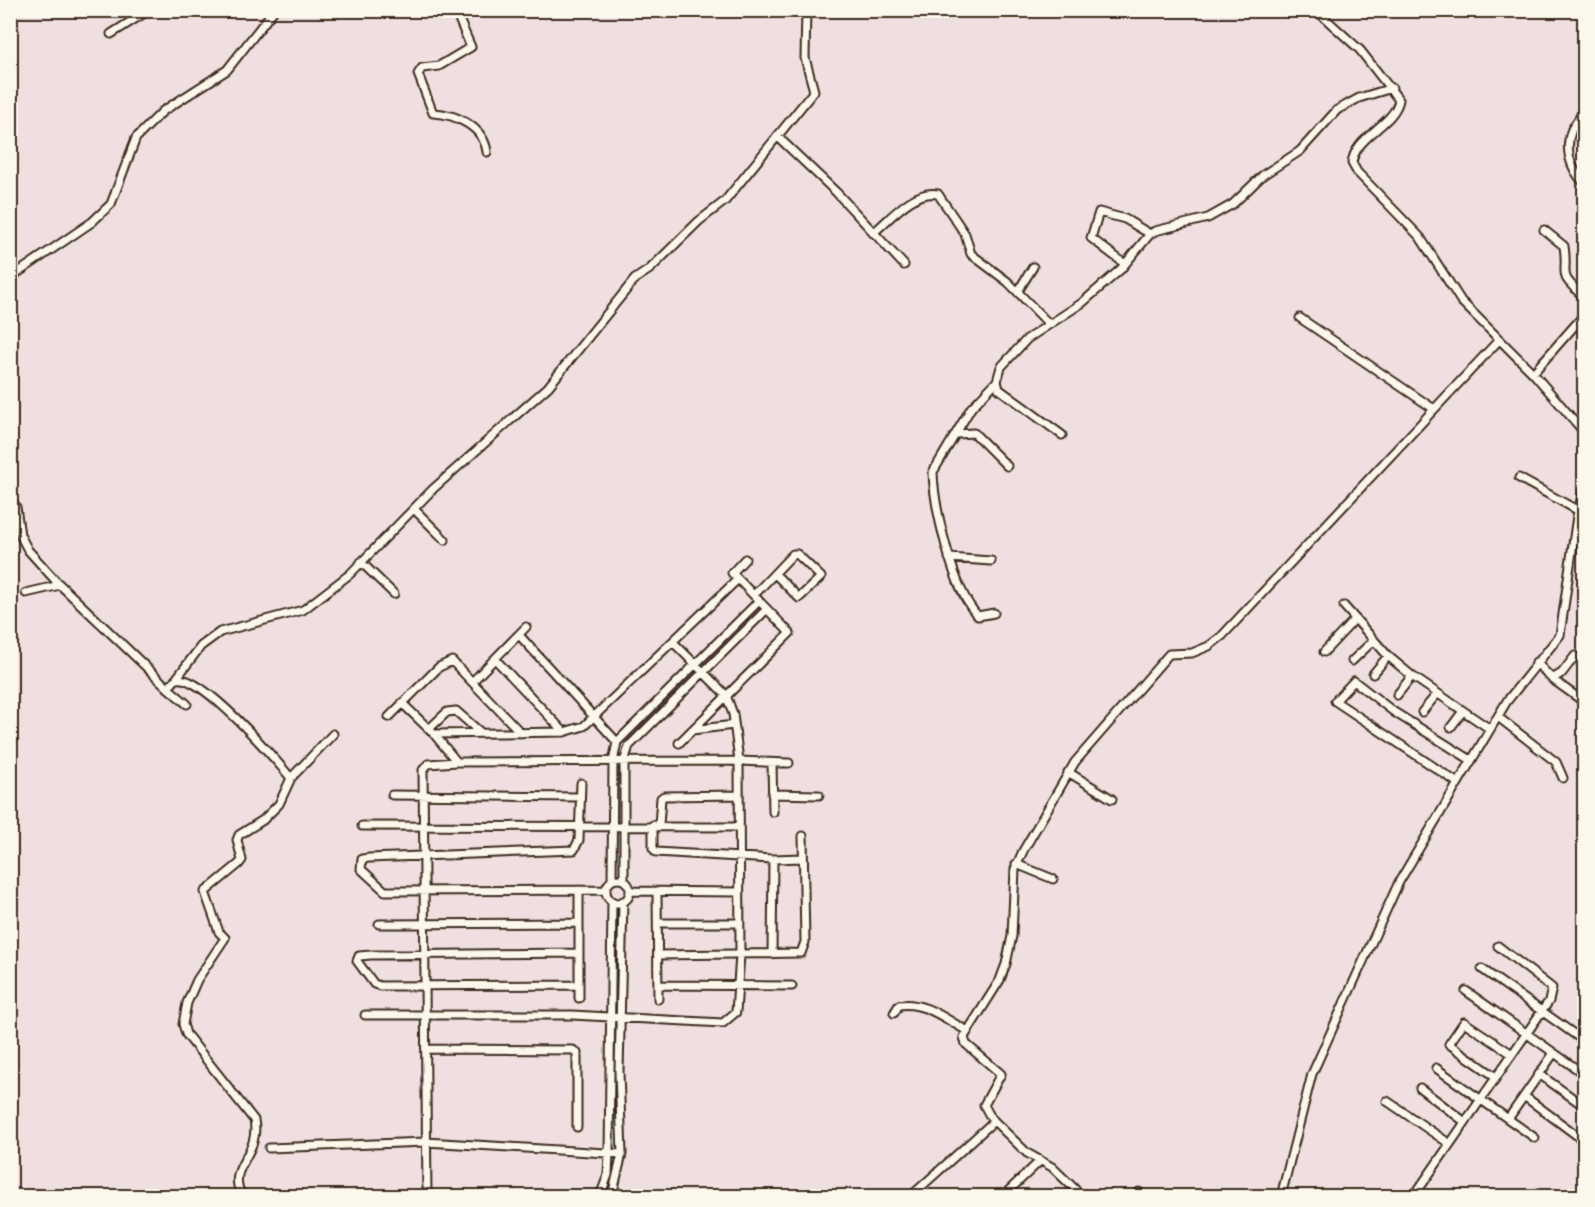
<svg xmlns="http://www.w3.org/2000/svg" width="1595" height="1207" font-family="Itim,sans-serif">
<rect width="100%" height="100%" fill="#f0dfe1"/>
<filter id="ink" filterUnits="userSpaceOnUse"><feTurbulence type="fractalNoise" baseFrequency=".0167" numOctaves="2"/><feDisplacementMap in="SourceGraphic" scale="12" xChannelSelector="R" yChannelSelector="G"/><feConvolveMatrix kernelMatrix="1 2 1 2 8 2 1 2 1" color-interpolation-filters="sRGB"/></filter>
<g filter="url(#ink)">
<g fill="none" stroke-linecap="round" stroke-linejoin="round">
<g stroke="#3b2a1e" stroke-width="11">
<path id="minor" d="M 455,10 L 471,47 L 439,66 L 422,68 L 418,74 L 433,113 C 456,114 484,127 487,152
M 1316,10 L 1360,50 L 1399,100 C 1394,125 1355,136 1352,163 L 1357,172 L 1420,237 L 1461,301 L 1533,373 L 1584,432
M 111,34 L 149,10
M 1584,108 C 1582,116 1576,122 1572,129 C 1564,149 1570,168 1584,183
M 778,137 L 836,192 L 904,265
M 1544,230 L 1564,246 C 1569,278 1555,271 1584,297
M 873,233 C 890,219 914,189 938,194 L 965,234 L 971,254 L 1008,282 L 1048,323
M 1125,264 L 1091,238 L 1099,212 L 1125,219 L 1150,234
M 10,278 L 92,222 L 111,204 L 136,138 L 163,111 L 227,70 L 274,10
M 1018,291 L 1033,267
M 1300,318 L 1434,409
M 1533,373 L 1584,315
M 957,434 L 974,433 L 1007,466
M 1062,435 L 999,389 L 997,381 L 1001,367 L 1027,339 L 1082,303 L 1121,269 L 1150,234 L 1155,231 L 1208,218 L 1233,204 L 1263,175 L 1300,151 L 1337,110 L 1359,98 L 1392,88
M 1519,478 L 1579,511
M 10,497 L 16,507 L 20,535 L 28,550 L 55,580 L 166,686 L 168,688 L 176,679 C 201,673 274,758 291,778 L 279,804 L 263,820 L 239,835 L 237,840 L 242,860 L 239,864 L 205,892 L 219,932 L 225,938 L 197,980 L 187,1003 L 183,1024 L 186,1034 L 254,1120 C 261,1156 225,1166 242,1196
M 414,509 L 445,540
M 949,558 L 991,561
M 361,562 L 394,594
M 738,579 L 732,573 L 745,559
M 26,593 L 60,585
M 754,595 L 793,554 L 797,554 L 821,577 L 799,598 L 775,574
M 1344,606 L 1388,656 L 1412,676 L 1490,729
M 994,613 L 978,616 C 953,591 934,507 933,472 L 971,408 L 997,381
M 519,635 L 617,742
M 673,642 L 726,695 L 733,714 L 739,761 L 789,763
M 1324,652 L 1355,619
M 495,659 L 564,732
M 1352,661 L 1374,640
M 1536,662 L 1552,679 L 1584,702
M 1373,674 L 1388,656
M 176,679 L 201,646 L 220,632 L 303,610 L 350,574 L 433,489 L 548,387 L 635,279 L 650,269 L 699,221 L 725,201 L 814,91 L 805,58 L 806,10
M 1552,679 L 1562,673 L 1575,656
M 472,682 L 526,627
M 168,688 L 187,704
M 1397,695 L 1412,676
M 402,703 L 434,734 L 457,762 L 428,764 L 423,770 L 427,1196
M 1422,712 L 1437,694
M 389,717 L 439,667 L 452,661 L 521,733
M 1498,717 L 1556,762 L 1563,778
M 1451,727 L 1463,711
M 429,729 L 447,712 L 456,711 L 481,733
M 692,730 L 734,725
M 434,734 L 564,732 L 584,726 L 738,579 L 790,633 L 679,743
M 772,763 L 773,812
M 1068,772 L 1112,799
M 291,778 L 333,734
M 581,783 L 579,840 L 574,850 L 369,858 L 362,859 L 361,869 L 385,891 L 606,890
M 1458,783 L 1335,701 L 1354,681 L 1394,712 L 1471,760
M 772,794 L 819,795
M 392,795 L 580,797
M 653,825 L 653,848 L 656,852 L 773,859 L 803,858
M 659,825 L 661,798 L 664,796 L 739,795
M 362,826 L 739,827
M 1016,864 L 1053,879
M606 891a12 12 0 1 1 24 0a12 12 0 1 1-24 0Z
M 612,880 L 613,762 L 617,742 L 759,601
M 624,880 L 624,762 L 629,746 L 767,609
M 630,891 L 738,892
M 657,893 L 658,999
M 659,923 L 739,923
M 379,924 L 578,923
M 578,953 L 371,955 L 359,956 L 357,961 L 374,984 L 380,986 L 578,985
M 772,954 L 773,859
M 658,955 L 801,953 L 805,942 L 803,836
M 1482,969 L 1584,1041
M 658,985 L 792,986
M 1466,991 L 1584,1074
M 579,998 L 579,890
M 894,1013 L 899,1005 C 924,1001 945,1019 966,1030
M 365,1015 L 572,1015 L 723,1023 L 736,1012 L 740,955 L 739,761 L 457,762
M 426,1049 L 573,1050 L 577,1053 L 577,1127
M 1436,1068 L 1535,1138
M 1539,1074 L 1584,1106
M 1496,1077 L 1449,1044 L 1464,1022 L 1512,1054
M 1420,1088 L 1465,1122
M 1524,1096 L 1579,1137 L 1584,1129
M 1387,1101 L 1450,1144
M 1508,1119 L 1554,1053
M 269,1148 L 426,1142 L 622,1154
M 600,1196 L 608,1175 L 609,1154 L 612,901
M 612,1196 L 622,1154 L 619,1072 L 623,901
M 911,1196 L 994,1121
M 1003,1196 L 1040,1161
M 1082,1196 L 1052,1167 L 1027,1153 L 991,1118 L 984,1105 L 1001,1074 L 966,1044 L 964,1037 L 1000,980 L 1006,964 L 1012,936 L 1015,869 L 1023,851 L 1075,762 L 1169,654 L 1192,653 L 1209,646 L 1222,636 L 1499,340
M 1135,1196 L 1139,1192
M 1281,1196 L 1312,1074 L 1399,882 L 1507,701 L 1560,635 L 1577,516 L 1584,488
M 1414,1196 L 1549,1001 L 1552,988 L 1498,946"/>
</g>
<use href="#minor" stroke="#fbf7ec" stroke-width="7"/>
</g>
</g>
<rect width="1595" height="1207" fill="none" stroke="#fbf7ec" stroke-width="36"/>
<rect x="18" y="18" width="1559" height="1171" fill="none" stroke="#3b2a1e" stroke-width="2" filter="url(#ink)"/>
</svg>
